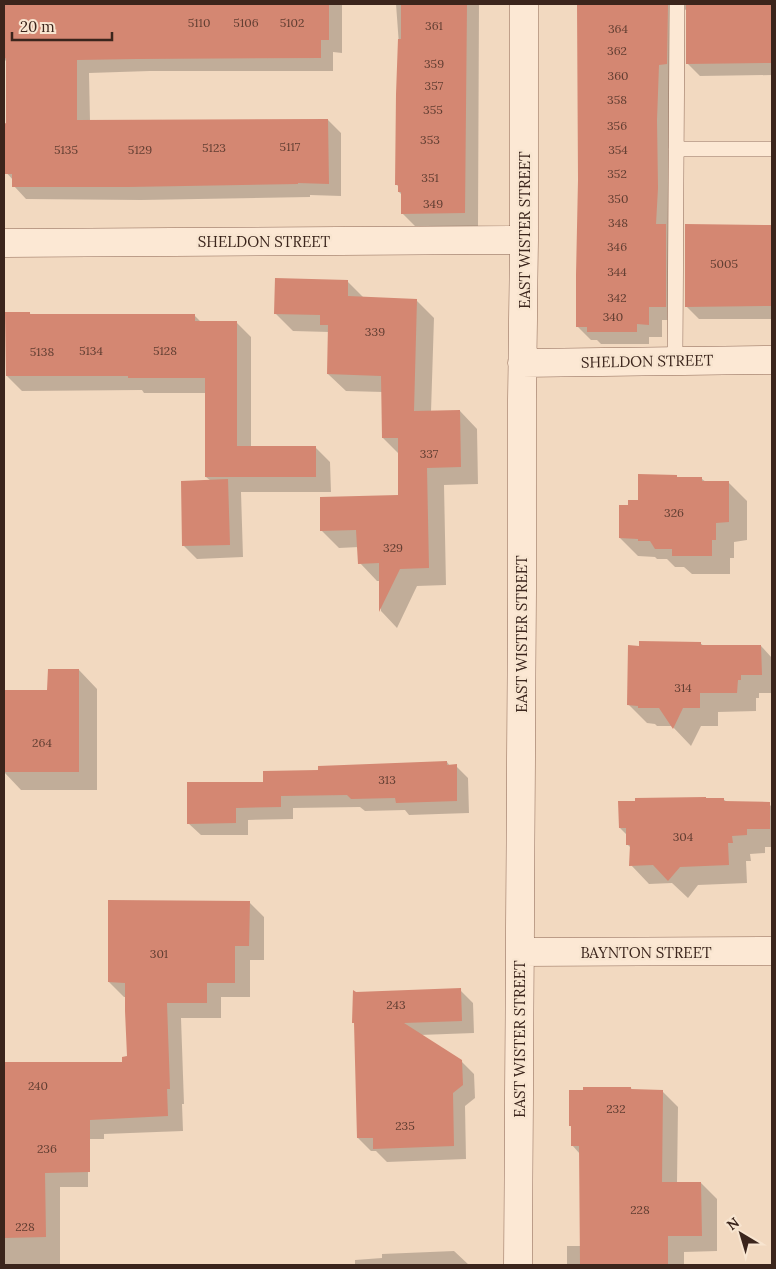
<svg xmlns="http://www.w3.org/2000/svg" width="776" height="1269" font-family="Lora,serif">
<rect width="100%" height="100%" fill="#f2d9c0"/>
<path fill="#0003" d="M 4,4 L 342,4 L 342,53 L 333,52 L 333,71 L 150,71 L 89,73 L 90,121 L 328,120 L 341,133 L 341,196 L 310,195 L 310,197 L 141,200 L 26,199 L 14,186 L 14,181 L 4,170 L 4,125 L 6,125 L 7,123 L 7,62 L 4,59 Z
M 396,4 L 479,4 L 478,226 L 415,226 L 402,213 L 403,196 L 399,192 L 399,187 L 396,184 L 399,45 Z
M 579,4 L 772,4 L 772,75 L 700,76 L 687,63 L 688,8 L 682,12 L 678,320 L 662,320 L 662,337 L 649,337 L 649,344 L 601,344 L 597,340 L 591,340 L 578,327 Z
M 756,227 L 772,227 L 772,319 L 699,319 L 686,306 Z
M 347,281 L 364,298 L 416,300 L 434,318 L 431,412 L 460,411 L 477,429 L 478,484 L 444,485 L 446,585 L 417,586 L 397,628 L 381,611 L 380,581 L 377,581 L 360,563 L 359,547 L 339,548 L 321,530 L 399,496 L 399,454 L 383,438 L 383,392 L 346,391 L 328,374 L 329,332 L 293,331 L 275,313 Z
M 29,313 L 32,315 L 194,315 L 201,322 L 236,322 L 251,337 L 251,447 L 315,447 L 330,462 L 331,492 L 241,492 L 243,557 L 197,559 L 184,546 L 211,481 L 206,477 L 206,393 L 144,393 L 142,390 L 22,391 L 7,376 Z
M 676,476 L 679,479 L 702,479 L 706,482 L 729,483 L 747,501 L 747,540 L 734,542 L 734,558 L 730,558 L 730,574 L 692,574 L 684,567 L 675,567 L 667,559 L 657,559 L 655,557 L 638,556 L 620,538 L 629,506 L 640,501 Z
M 700,643 L 704,646 L 761,646 L 772,658 L 772,693 L 759,693 L 759,698 L 756,698 L 756,711 L 718,712 L 718,726 L 701,726 L 691,746 L 672,726 L 657,726 L 655,724 L 647,723 L 629,705 Z
M 79,670 L 97,689 L 97,790 L 21,790 L 4,772 L 4,692 L 49,691 Z
M 447,762 L 450,766 L 456,766 L 468,778 L 469,813 L 409,815 L 405,810 L 365,811 L 360,807 L 293,808 L 293,819 L 248,820 L 248,835 L 201,835 L 188,823 L 264,783 L 319,771 Z
M 707,799 L 723,799 L 727,802 L 769,804 L 772,807 L 772,847 L 765,847 L 765,853 L 750,854 L 751,861 L 746,861 L 747,883 L 698,885 L 688,898 L 672,883 L 649,884 L 631,865 L 631,848 L 627,844 L 627,835 L 620,828 Z
M 249,902 L 264,917 L 264,960 L 250,960 L 250,997 L 221,997 L 221,1018 L 181,1018 L 184,1104 L 182,1104 L 183,1131 L 104,1134 L 104,1139 L 88,1139 L 88,1187 L 60,1187 L 60,1265 L 4,1265 L 4,1064 L 123,1064 L 128,1057 L 126,997 L 124,997 L 109,982 Z
M 460,990 L 473,1003 L 474,1033 L 420,1035 L 461,1061 L 474,1074 L 475,1098 L 465,1106 L 466,1159 L 387,1162 L 376,1151 L 371,1151 L 358,1138 L 356,993 Z
M 631,1088 L 632,1090 L 662,1091 L 678,1107 L 677,1183 L 701,1183 L 717,1199 L 717,1251 L 684,1252 L 684,1265 L 567,1265 L 567,1246 L 581,1246 L 580,1154 L 572,1145 L 572,1128 L 570,1125 Z
M 454,1251 L 469,1265 L 335,1265 L 355,1264 L 355,1260 L 382,1258 L 382,1254 Z"/>
<path fill="#d48772" d="M 4,4 L 329,4 L 329,40 L 321,40 L 321,58 L 136,59 L 77,60 L 77,120 L 328,119 L 329,184 L 298,183 L 298,184 L 128,187 L 12,187 L 12,174 L 5,174 L 5,171 L 4,171 L 4,124 L 6,123 L 6,58 L 4,59 Z
M 401,4 L 467,4 L 465,213 L 401,214 L 401,192 L 398,192 L 398,185 L 395,185 L 396,94 L 398,39 L 401,39 Z
M 577,4 L 668,4 L 667,64 L 659,65 L 657,120 L 658,188 L 656,224 L 666,224 L 666,307 L 649,307 L 649,325 L 637,324 L 637,332 L 587,332 L 587,327 L 576,327 L 576,275 L 578,180 Z
M 686,4 L 772,4 L 772,63 L 686,64 Z
M 685,224 L 772,225 L 772,306 L 685,307 Z
M 275,278 L 348,280 L 348,296 L 417,299 L 414,411 L 460,410 L 461,467 L 427,468 L 429,568 L 400,569 L 379,612 L 379,563 L 358,564 L 356,530 L 320,531 L 320,497 L 398,495 L 398,438 L 382,438 L 381,376 L 327,374 L 328,325 L 320,325 L 320,315 L 274,314 Z
M 5,312 L 30,312 L 30,314 L 195,314 L 195,321 L 237,321 L 237,446 L 316,446 L 316,477 L 205,477 L 205,378 L 128,378 L 128,376 L 6,376 Z
M 638,474 L 677,475 L 677,477 L 702,477 L 702,481 L 729,481 L 729,522 L 716,523 L 716,540 L 712,540 L 712,556 L 672,556 L 672,549 L 655,549 L 650,541 L 638,541 L 638,539 L 619,538 L 619,505 L 628,505 L 628,500 L 638,500 Z
M 228,479 L 230,545 L 182,546 L 181,481 Z
M 639,641 L 701,642 L 701,645 L 761,645 L 762,675 L 741,675 L 741,680 L 738,680 L 737,693 L 700,693 L 700,708 L 683,708 L 673,729 L 659,708 L 638,708 L 638,706 L 627,705 L 628,645 L 639,646 Z
M 48,669 L 79,669 L 79,772 L 4,772 L 4,690 L 47,690 Z
M 447,761 L 447,765 L 457,764 L 457,801 L 396,803 L 395,798 L 351,799 L 347,795 L 281,796 L 281,807 L 236,808 L 236,823 L 187,824 L 187,782 L 263,782 L 263,771 L 318,770 L 318,766 Z
M 706,797 L 706,798 L 724,798 L 724,801 L 770,802 L 770,829 L 747,829 L 747,835 L 732,836 L 733,843 L 728,843 L 729,865 L 680,867 L 668,881 L 653,865 L 629,866 L 630,845 L 626,845 L 626,828 L 619,828 L 618,801 L 635,801 L 635,798 Z
M 108,900 L 250,901 L 249,946 L 235,946 L 235,983 L 207,983 L 207,1003 L 167,1003 L 170,1089 L 167,1089 L 168,1116 L 90,1120 L 90,1172 L 45,1173 L 46,1237 L 4,1238 L 4,1062 L 122,1062 L 122,1057 L 127,1056 L 125,1011 L 125,983 L 108,982 Z
M 461,988 L 462,1021 L 404,1023 L 462,1060 L 463,1085 L 453,1093 L 454,1146 L 373,1149 L 373,1138 L 357,1138 L 354,1023 L 352,1023 L 353,990 L 356,992 Z
M 583,1087 L 631,1087 L 631,1089 L 663,1090 L 662,1182 L 701,1182 L 702,1236 L 668,1236 L 668,1265 L 580,1265 L 579,1146 L 571,1146 L 571,1126 L 569,1126 L 569,1090 L 583,1090 Z"/>
<g fill="none" stroke-linecap="round" stroke-linejoin="round">
<g stroke="#8d6856" stroke-width="16">
<path id="service" d="M 676,149 L 772,149
M 675,360 L 677,4"/>
</g>
<g stroke="#8d6856" stroke-width="29">
<path id="minor" d="M 4,243 L 524,240
M 522,363 L 772,360
M 520,952 L 772,951
M 518,1265 L 522,591 L 522,400 L 524,240 L 524,4"/>
</g>
<use href="#service" stroke="#fce8d4" stroke-width="15"/>
<use href="#minor" stroke="#fce8d4" stroke-width="28"/>
</g>
<g text-anchor="middle" dominant-baseline="central" stroke-width="5" stroke-linejoin="round" paint-order="stroke">
<g font-size="12" fill="#613e32">
<text x="199" y="22">5110</text>
<text x="246" y="22">5106</text>
<text x="292" y="22">5102</text>
<text x="434" y="25">361</text>
<text x="618" y="28">364</text>
<text x="617" y="50">362</text>
<text x="434" y="63">359</text>
<text x="618" y="75">360</text>
<text x="434" y="85">357</text>
<text x="617" y="99">358</text>
<text x="433" y="109">355</text>
<text x="617" y="125">356</text>
<text x="430" y="139">353</text>
<text x="290" y="146">5117</text>
<text x="214" y="147">5123</text>
<text x="66" y="149">5135</text>
<text x="140" y="149">5129</text>
<text x="618" y="149">354</text>
<text x="617" y="173">352</text>
<text x="430" y="177">351</text>
<text x="618" y="198">350</text>
<text x="433" y="203">349</text>
<text x="618" y="222">348</text>
<text x="617" y="246">346</text>
<text x="724" y="263">5005</text>
<text x="617" y="271">344</text>
<text x="617" y="297">342</text>
<text x="613" y="316">340</text>
<text x="375" y="331">339</text>
<text x="91" y="350">5134</text>
<text x="165" y="350">5128</text>
<text x="42" y="351">5138</text>
<text x="429" y="453">337</text>
<text x="674" y="512">326</text>
<text x="393" y="547">329</text>
<text x="683" y="687">314</text>
<text x="42" y="742">264</text>
<text x="387" y="779">313</text>
<text x="683" y="836">304</text>
<text x="159" y="953">301</text>
<text x="396" y="1004">243</text>
<text x="38" y="1085">240</text>
<text x="616" y="1108">232</text>
<text x="405" y="1125">235</text>
<text x="47" y="1148">236</text>
<text x="640" y="1209">228</text>
<text x="25" y="1226">228</text>
</g>
<g font-size="15" fill="#3b251c" stroke="#f8e5d0">
<text transform="translate(524 230) rotate(-90)">EAST WISTER STREET</text>
<text x="264" y="241">SHELDON STREET</text>
<text transform="translate(647 361) rotate(-1)">SHELDON STREET</text>
<text transform="translate(521 634) rotate(-90)">EAST WISTER STREET</text>
<text x="646" y="952">BAYNTON STREET</text>
<text transform="translate(519 1039) rotate(-90)">EAST WISTER STREET</text>
</g>
</g>
<rect width="776" height="1269" fill="none" stroke="#3b251c" stroke-width="10"/>
<g transform="translate(741 1234) rotate(322)" stroke="#f8e5d0" stroke-width="4" paint-order="stroke">
<path d="M0-4L9 19L0 12L-9 19Z" fill="#3b251c"/>
<text y="-8" font-size="14" font-weight="bold" text-anchor="middle" fill="#3b251c">N</text>
</g>
<path d="M12 32v8h100v-8" fill="none" stroke="#3b251c" stroke-width="2.5"/>
<text x="20" y="32" font-size="15" fill="#3b251c" stroke="#f8e5d0" stroke-width="4" paint-order="stroke">20 m</text>
</svg>
